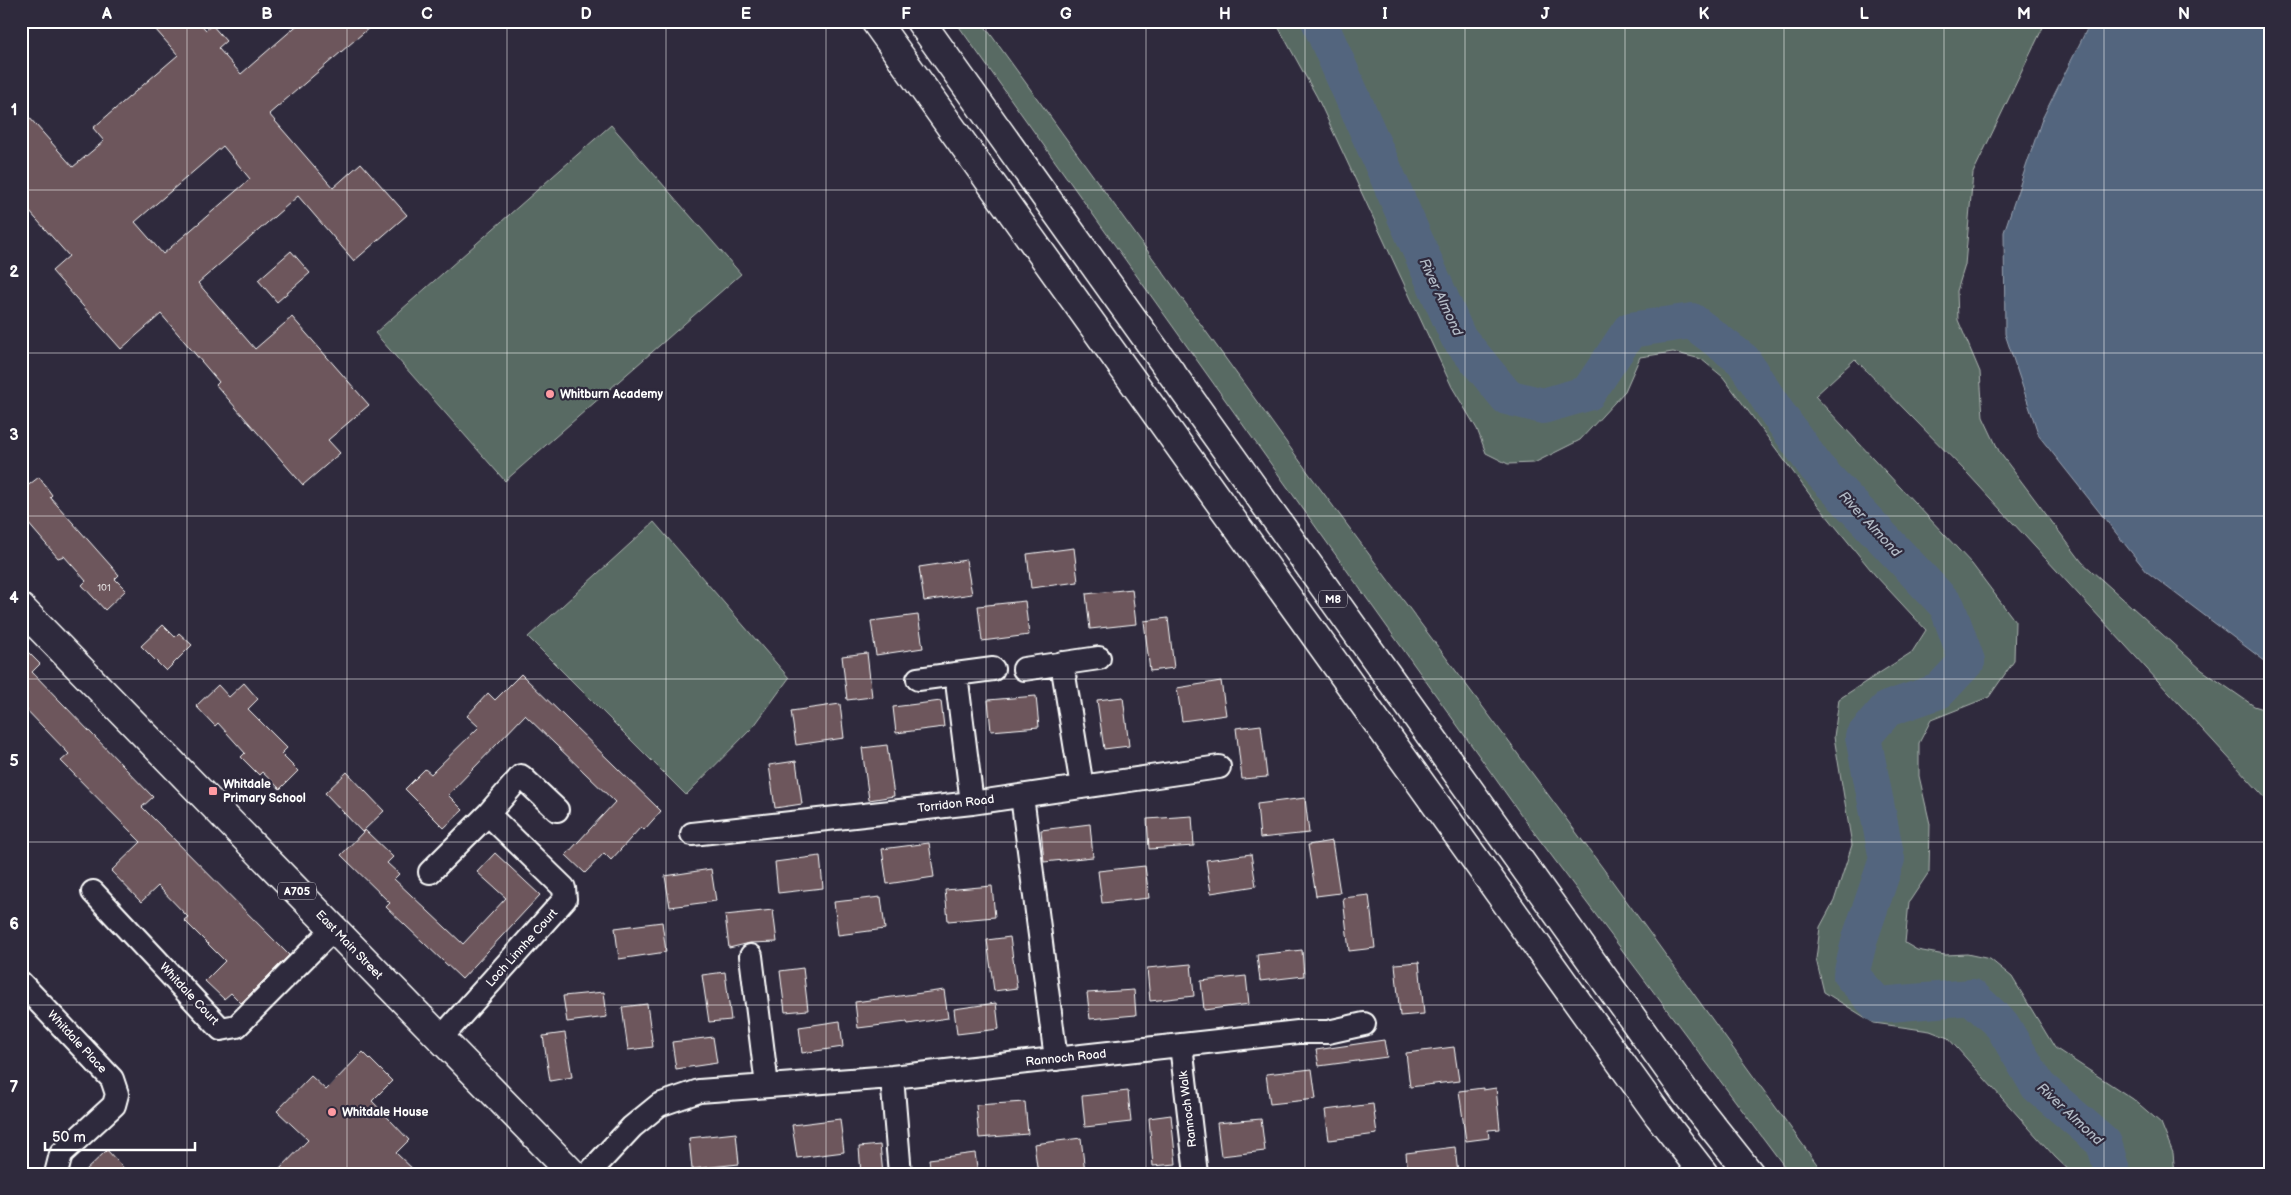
<svg xmlns="http://www.w3.org/2000/svg" width="2291" height="1195" font-family="'Balsamiq Sans',sans-serif">
<rect width="100%" height="100%" fill="#2f2a3d"/>
<filter id="ink" filterUnits="userSpaceOnUse"><feTurbulence type="fractalNoise" baseFrequency=".02" numOctaves="2"/><feDisplacementMap in="SourceGraphic" scale="10" xChannelSelector="R" yChannelSelector="G"/><feConvolveMatrix kernelMatrix="1 2 1 2 8 2 1 2 1" color-interpolation-filters="sRGB"/></filter>
<g filter="url(#ink)">
<path fill="#596b63" stroke="#acb5b1" d="M 955,21 L 981,21 L 1310,475 L 1602,867 L 1824,1174 L 1790,1174 L 1527,823 Z
M 1275,21 L 2046,21 L 1973,173 L 1965,265 L 1957,291 L 1958,320 L 1980,372 L 1983,417 L 2000,453 L 2082,562 L 2202,670 L 2254,706 L 2270,711 L 2270,803 L 1968,474 L 1855,359 L 1815,396 L 1972,564 L 2015,621 L 2014,661 L 1989,697 L 1931,720 L 1919,743 L 1919,776 L 1930,824 L 1929,872 L 1909,902 L 1905,943 L 1917,950 L 1945,955 L 1967,954 L 1990,959 L 2012,977 L 2055,1048 L 2133,1099 L 2161,1123 L 2173,1153 L 2175,1174 L 2073,1174 L 2055,1157 L 1948,1038 L 1930,1031 L 1874,1023 L 1824,992 L 1816,959 L 1820,927 L 1834,901 L 1852,845 L 1834,737 L 1839,699 L 1912,652 L 1926,630 L 1875,575 L 1813,499 L 1723,377 L 1701,359 L 1673,352 L 1640,357 L 1625,391 L 1580,440 L 1534,463 L 1508,464 L 1486,453 L 1477,429 L 1452,387 L 1317,97 Z
M 611,125 L 741,274 L 505,481 L 375,333 Z
M 654,522 L 789,678 L 754,726 L 686,795 L 528,637 Z"/>
<path fill="#53657e" stroke="#98a3b2" d="M 2091,21 L 2270,21 L 2270,665 L 2147,572 L 2039,436 L 2005,334 L 2004,232 L 2042,119 Z"/>
<g fill="none" stroke-linecap="round" stroke-linejoin="round">
<path stroke="#53657e" stroke-width="36" d="M 1319,21 L 1458,337 L 1507,397 L 1543,406 L 1588,393 L 1630,330 L 1692,321 L 1743,360 L 1776,411 L 1816,467 L 1947,606 L 1967,661 L 1939,691 L 1887,709 L 1863,737 L 1887,859 L 1860,938 L 1851,975 L 1878,1005 L 1972,997 L 2002,1025 L 2038,1086 L 2104,1143 L 2113,1174"/>
</g>
<path fill="#6d565c" stroke="#fff" fill-rule="evenodd" d="M 148,21 L 198,21 L 206,30 L 212,25 L 226,41 L 218,48 L 241,74 L 302,21 L 377,21 L 269,114 L 333,188 L 361,163 L 407,215 L 354,261 L 298,196 L 198,283 L 255,349 L 292,317 L 369,405 L 328,440 L 340,453 L 303,485 L 216,385 L 219,382 L 161,314 L 121,349 L 52,271 L 69,256 L 21,202 L 21,108 L 73,167 L 104,141 L 93,128 L 178,55 ZM 223,146 L 250,179 L 163,254 L 135,222 Z
M 291,251 L 310,273 L 277,302 L 258,280 Z
M 39,477 L 52,495 L 50,497 L 119,575 L 115,579 L 126,590 L 105,610 L 82,585 L 86,581 L 64,556 L 58,558 L 21,515 L 21,491 Z
M 1074,548 L 1078,582 L 1031,588 L 1027,554 Z
M 966,560 L 972,594 L 924,601 L 919,567 Z
M 1132,589 L 1136,624 L 1090,629 L 1086,594 Z
M 1025,601 L 1029,635 L 982,641 L 978,606 Z
M 918,615 L 923,648 L 876,655 L 871,621 Z
M 1168,618 L 1174,668 L 1150,671 L 1144,621 Z
M 163,625 L 175,637 L 179,633 L 192,645 L 166,671 L 141,646 Z
M 21,645 L 40,664 L 32,672 L 153,797 L 142,807 L 289,955 L 241,1003 L 231,993 L 224,999 L 205,981 L 225,961 L 184,920 L 188,917 L 158,886 L 141,902 L 111,871 L 141,842 L 61,761 L 69,754 L 21,704 Z
M 867,653 L 872,697 L 847,700 L 842,656 Z
M 521,674 L 661,811 L 644,830 L 641,827 L 611,860 L 604,853 L 585,873 L 566,855 L 615,802 L 525,715 L 448,795 L 463,810 L 444,828 L 405,789 L 425,769 L 431,774 L 479,727 L 467,716 L 488,693 L 495,700 Z
M 1221,681 L 1226,715 L 1182,721 L 1177,688 Z
M 244,683 L 258,699 L 248,709 L 287,748 L 281,754 L 298,771 L 280,789 L 262,772 L 259,775 L 241,757 L 245,753 L 218,723 L 215,726 L 196,706 L 218,685 L 229,697 Z
M 1036,696 L 1039,727 L 991,731 L 988,700 Z
M 1123,697 L 1129,746 L 1104,749 L 1097,700 Z
M 941,701 L 944,727 L 896,733 L 893,707 Z
M 840,704 L 844,738 L 796,745 L 791,711 Z
M 1261,725 L 1267,777 L 1242,779 L 1236,728 Z
M 887,745 L 894,796 L 869,800 L 862,748 Z
M 796,761 L 802,804 L 775,808 L 769,765 Z
M 347,772 L 384,811 L 362,832 L 325,793 Z
M 1305,798 L 1309,833 L 1260,838 L 1257,804 Z
M 1192,816 L 1194,846 L 1149,849 L 1147,819 Z
M 1090,824 L 1093,857 L 1044,862 L 1041,830 Z
M 365,830 L 393,857 L 387,863 L 399,874 L 394,879 L 463,944 L 506,898 L 477,872 L 495,853 L 540,895 L 462,979 L 386,907 L 390,903 L 341,855 Z
M 1332,841 L 1340,893 L 1316,896 L 1308,845 Z
M 929,843 L 934,877 L 887,884 L 882,849 Z
M 1251,854 L 1256,886 L 1211,893 L 1206,860 Z
M 820,856 L 823,888 L 778,893 L 775,862 Z
M 1145,866 L 1149,898 L 1102,903 L 1098,871 Z
M 711,869 L 716,901 L 670,907 L 665,876 Z
M 992,886 L 995,917 L 948,921 L 945,890 Z
M 1369,895 L 1375,948 L 1349,951 L 1343,898 Z
M 881,897 L 885,929 L 838,935 L 834,902 Z
M 773,910 L 777,942 L 750,943 L 729,948 L 725,915 Z
M 662,922 L 666,952 L 619,959 L 615,928 Z
M 1010,937 L 1017,988 L 994,991 L 987,940 Z
M 1302,950 L 1304,976 L 1260,981 L 1257,955 Z
M 1419,962 L 1424,1014 L 1400,1016 L 1395,964 Z
M 1191,964 L 1194,996 L 1150,1001 L 1147,968 Z
M 803,968 L 808,1010 L 785,1012 L 780,971 Z
M 725,972 L 731,1020 L 709,1022 L 702,975 Z
M 1246,976 L 1249,1004 L 1204,1010 L 1201,981 Z
M 944,990 L 948,1018 L 908,1024 L 907,1022 L 858,1028 L 855,1002 Z
M 1134,990 L 1136,1015 L 1090,1019 L 1087,993 Z
M 604,992 L 607,1017 L 567,1022 L 563,996 Z
M 996,1003 L 999,1029 L 957,1034 L 954,1009 Z
M 647,1004 L 653,1047 L 628,1050 L 622,1007 Z
M 840,1021 L 843,1047 L 802,1053 L 799,1027 Z
M 565,1033 L 572,1077 L 550,1081 L 543,1036 Z
M 713,1037 L 717,1063 L 676,1069 L 672,1042 Z
M 1384,1040 L 1387,1057 L 1319,1066 L 1316,1050 Z
M 1454,1047 L 1459,1081 L 1410,1087 L 1406,1053 Z
M 363,1052 L 392,1081 L 372,1101 L 409,1140 L 396,1153 L 418,1174 L 275,1174 L 308,1140 L 277,1111 L 311,1076 L 326,1090 Z
M 1312,1069 L 1316,1099 L 1270,1104 L 1266,1074 Z
M 1483,1088 L 1483,1090 L 1496,1088 L 1500,1129 L 1488,1130 L 1489,1138 L 1466,1141 L 1459,1091 Z
M 1128,1091 L 1131,1122 L 1085,1127 L 1082,1096 Z
M 1025,1102 L 1028,1134 L 979,1138 L 976,1105 Z
M 1373,1104 L 1377,1134 L 1329,1140 L 1325,1110 Z
M 1171,1115 L 1176,1164 L 1153,1166 L 1149,1118 Z
M 840,1119 L 844,1152 L 797,1158 L 792,1125 Z
M 1261,1119 L 1265,1151 L 1221,1156 L 1217,1123 Z
M 736,1133 L 739,1164 L 692,1169 L 689,1138 Z
M 1081,1138 L 1085,1172 L 1038,1174 L 1034,1144 Z
M 880,1145 L 883,1174 L 861,1174 L 859,1147 Z
M 1455,1147 L 1458,1174 L 1408,1174 L 1406,1153 Z
M 107,1150 L 129,1174 L 82,1174 Z
M 975,1153 L 978,1174 L 931,1174 L 929,1159 Z"/>
<g fill="none" stroke-linecap="round" stroke-linejoin="round">
<g stroke="#fff" stroke-width="26">
<path id="minor" d="M 1062,663 L 1082,787
M 1024,669 L 1099,658
M 956,674 L 972,803
M 918,679 L 993,669
M 1022,796 L 1056,1059
M 692,834 L 972,803 L 1219,767
M 430,872 L 488,814 L 521,776 L 557,810
M 93,892 L 221,1029 L 237,1026 L 333,929
M 751,956 L 767,1086
M 21,983 L 112,1079 L 117,1094 L 114,1105 L 61,1154 L 56,1174
M 440,1039 L 565,899 L 564,888 L 488,814
M 1181,1045 L 1196,1174
M 892,1077 L 900,1174
M 588,1174 L 632,1127 L 659,1105 L 699,1091 L 892,1077 L 1298,1032 L 1328,1032 L 1364,1024"/>
</g>
<g stroke="#fff" stroke-width="31">
<path id="primary" d="M 21,608 L 573,1174"/>
</g>
<g stroke="#fff" stroke-width="31">
<path id="motorway" d="M 875,21 L 1659,1116 L 1704,1174
M 920,21 L 1685,1092 L 1750,1174"/>
</g>
<use href="#minor" stroke="#2f2a3d" stroke-width="22"/>
<use href="#primary" stroke="#2f2a3d" stroke-width="28"/>
<use href="#motorway" stroke="#2f2a3d" stroke-width="28"/>
</g>
</g>
<path fill="none" stroke="#fff" stroke-width="1" stroke-opacity="0.55" d="M 187,21 L 187,1174M 347,21 L 347,1174M 507,21 L 507,1174M 666,21 L 666,1174M 826,21 L 826,1174M 986,21 L 986,1174M 1146,21 L 1146,1174M 1305,21 L 1305,1174M 1465,21 L 1465,1174M 1625,21 L 1625,1174M 1784,21 L 1784,1174M 1944,21 L 1944,1174M 2104,21 L 2104,1174M 21,190 L 2270,190M 21,353 L 2270,353M 21,516 L 2270,516M 21,679 L 2270,679M 21,842 L 2270,842M 21,1005 L 2270,1005"/>
<g fill="#ff9aa2" stroke="#2f2a3d" stroke-width="2">
<circle cx="550" cy="394" r="5"/>
<rect x="208" y="786" width="10" height="10" rx="2.5"/>
<circle cx="332" cy="1112" r="5"/>
</g>
<g text-anchor="middle" dominant-baseline="central" stroke-width="4.5" stroke-linejoin="round" paint-order="stroke">
<g font-size="10" fill="#dad5d6">
<text x="104" y="588">101</text>
</g>
<g fill="#2f2a3d" stroke="#c1bfc5" stroke-width="1">
<rect x="1319" y="590.5" width="28" height="17" rx="4"/>
<rect x="278" y="882.5" width="38" height="17" rx="4"/>
</g>
<g font-size="11" font-weight="bold" fill="#fff">
<text x="1333" y="599">M8</text>
<text x="297" y="891">A705</text>
</g>
<g font-size="12" font-weight="bold" fill="#fff" stroke="#2f2a3d" text-anchor="start">
<text x="560" y="394">Whitburn Academy</text>
<text x="223" y="784">Whitdale<tspan x="223" dy="14">Primary School</tspan></text>
<text x="342" y="1112">Whitdale House</text>
</g>
<g font-size="12" fill="#fff" stroke="#2f2a3d">
<text transform="translate(956 804) rotate(-7)">Torridon Road</text>
<text transform="translate(349 945) rotate(46)">East Main Street</text>
<text transform="translate(522 948) rotate(-48)">Loch Linnhe Court</text>
<text transform="translate(189 994) rotate(47)">Whitdale Court</text>
<text transform="translate(77 1042) rotate(47)">Whitdale Place</text>
<text transform="translate(1066 1058) rotate(-6)">Rannoch Road</text>
<text transform="translate(1188 1109) rotate(-97)">Rannoch Walk</text>
</g>
<g font-size="14" font-style="italic" fill="#b2bac5" stroke="#2f2a3d">
<text transform="translate(1441 297) rotate(65)">River Almond</text>
<text transform="translate(1870 524) rotate(47)">River Almond</text>
<text transform="translate(2070 1114) rotate(43)">River Almond</text>
</g>
</g>
<rect width="2291" height="1195" fill="none" stroke="#2f2a3d" stroke-width="55"/>
<path d="M45 1142v8h150v-8" fill="none" stroke="#ffffff" stroke-width="2.5"/>
<text x="52" y="1142" font-size="15" fill="#ffffff" stroke="#2f2a3d" stroke-width="4" paint-order="stroke">50 m</text>
<rect x="28" y="28" width="2236" height="1140" fill="none" stroke="#fff" stroke-width="2"/>
<g font-size="16" text-anchor="middle" font-weight="bold" fill="#fff">
<text x="107" y="19">A</text>
<text x="267" y="19">B</text>
<text x="427" y="19">C</text>
<text x="586" y="19">D</text>
<text x="746" y="19">E</text>
<text x="906" y="19">F</text>
<text x="1066" y="19">G</text>
<text x="1225" y="19">H</text>
<text x="1385" y="19">I</text>
<text x="1545" y="19">J</text>
<text x="1704" y="19">K</text>
<text x="1864" y="19">L</text>
<text x="2024" y="19">M</text>
<text x="2184" y="19">N</text>
<text x="14" y="115">1</text>
<text x="14" y="277">2</text>
<text x="14" y="440">3</text>
<text x="14" y="603">4</text>
<text x="14" y="766">5</text>
<text x="14" y="929">6</text>
<text x="14" y="1092">7</text>
</g>
</svg>
